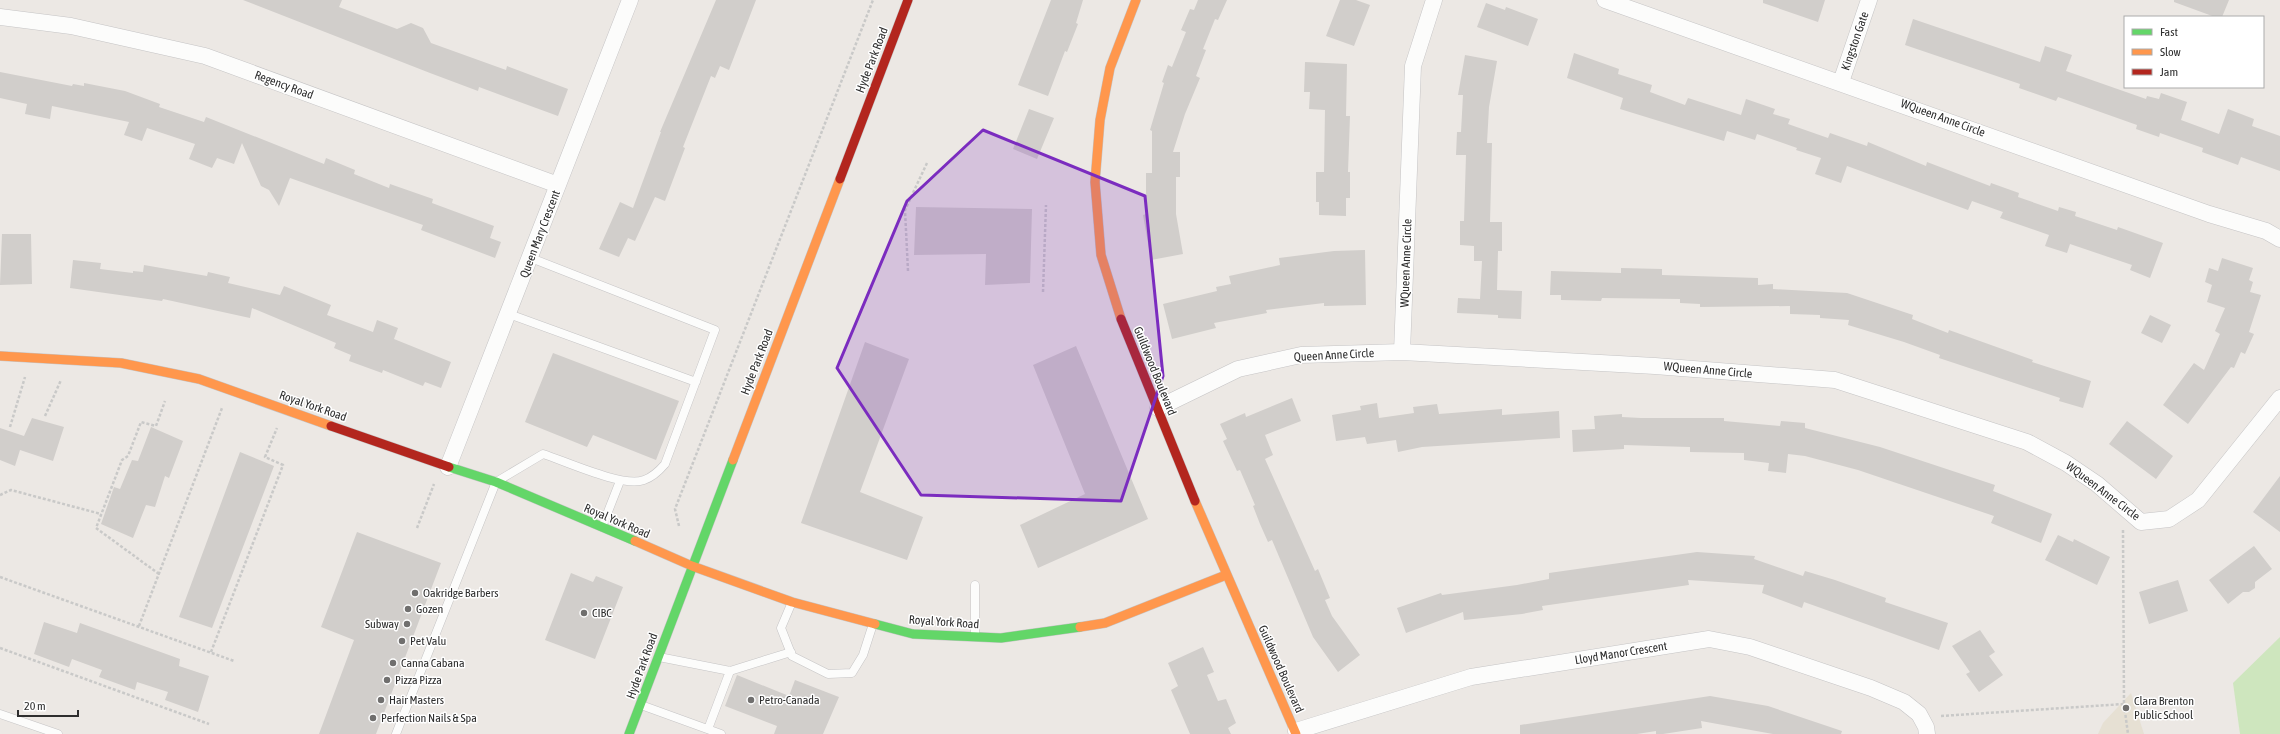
<svg xmlns="http://www.w3.org/2000/svg" width="2280" height="734" font-family="'Asap Condensed',sans-serif">
<rect width="100%" height="100%" fill="#ece8e4"/>
<path fill="#e6e0d3" d="M 2131,693 L 2144,734 L 2098,734 L 2103,723 Z"/>
<path fill="#cee6be" d="M 2280,637 L 2280,734 L 2240,734 L 2233,683 Z"/>
<path fill="#d1cecb" d="M 243,0 L 342,0 L 339,7 L 397,29 L 411,23 L 423,28 L 431,43 L 506,70 L 507,66 L 568,89 L 558,116 L 479,87 L 478,91 L 430,73 Z
M 716,0 L 756,0 L 729,70 L 720,66 L 715,78 L 711,76 L 683,147 L 685,148 L 665,201 L 655,197 L 635,241 L 628,238 L 619,257 L 599,249 L 620,202 L 633,208 L 661,132 L 660,132 Z
M 1051,0 L 1083,0 L 1076,23 L 1078,24 L 1067,52 L 1065,51 L 1048,96 L 1018,85 Z
M 1198,0 L 1227,0 L 1218,20 L 1215,19 L 1203,49 L 1206,50 L 1196,76 L 1200,78 L 1185,114 L 1173,152 L 1180,152 L 1180,177 L 1176,177 L 1176,214 L 1183,254 L 1151,260 L 1143,215 L 1146,214 L 1146,173 L 1152,173 L 1152,131 L 1150,130 L 1164,83 L 1162,82 L 1168,65 L 1172,67 L 1186,32 L 1181,30 L 1190,9 L 1194,10 Z
M 1340,0 L 1356,0 L 1370,5 L 1354,46 L 1326,36 Z
M 1763,0 L 1825,0 L 1818,22 L 1763,3 Z
M 2174,0 L 2229,0 L 2222,17 L 2215,17 L 2174,2 Z
M 1486,3 L 1505,10 L 1506,7 L 1538,19 L 1528,46 L 1477,27 Z
M 1913,19 L 2040,62 L 2045,46 L 2072,55 L 2066,71 L 2146,99 L 2147,96 L 2159,99 L 2161,93 L 2187,102 L 2181,120 L 2219,134 L 2228,109 L 2254,119 L 2252,126 L 2280,136 L 2280,171 L 2241,157 L 2238,165 L 2202,152 L 2203,148 L 2160,133 L 2159,137 L 2136,129 L 2137,125 L 2058,97 L 2056,101 L 2019,88 L 2020,84 L 1905,45 Z
M 1574,53 L 1619,69 L 1618,74 L 1652,85 L 1650,92 L 1685,105 L 1688,98 L 1741,115 L 1746,99 L 1775,109 L 1773,114 L 1790,119 L 1788,124 L 1828,138 L 1830,133 L 1867,146 L 1868,142 L 1926,166 L 1927,162 L 1990,186 L 1991,183 L 2019,193 L 2018,197 L 2058,211 L 2059,207 L 2076,212 L 2075,216 L 2117,230 L 2118,227 L 2163,243 L 2150,278 L 2130,270 L 2132,265 L 2070,244 L 2067,253 L 2045,246 L 2049,235 L 2000,218 L 2003,212 L 1972,201 L 1968,210 L 1847,166 L 1841,183 L 1815,174 L 1821,158 L 1796,150 L 1797,148 L 1757,134 L 1755,140 L 1727,131 L 1724,141 L 1620,109 L 1623,98 L 1567,78 Z
M 1465,55 L 1497,61 L 1489,107 L 1487,143 L 1492,143 L 1490,222 L 1502,222 L 1502,251 L 1498,251 L 1497,290 L 1522,291 L 1521,319 L 1498,318 L 1498,315 L 1457,313 L 1458,298 L 1480,299 L 1482,261 L 1474,261 L 1474,246 L 1460,245 L 1460,221 L 1464,221 L 1466,155 L 1456,155 L 1457,132 L 1461,132 L 1463,95 L 1458,95 Z
M 1305,62 L 1347,64 L 1346,116 L 1350,116 L 1348,172 L 1350,172 L 1350,198 L 1346,198 L 1346,216 L 1319,215 L 1319,202 L 1316,202 L 1316,172 L 1324,172 L 1325,110 L 1309,109 L 1310,92 L 1304,92 Z
M 0,72 L 72,86 L 73,84 L 84,86 L 84,83 L 125,91 L 160,104 L 159,107 L 204,122 L 206,117 L 324,164 L 326,158 L 355,170 L 354,174 L 389,188 L 390,184 L 433,199 L 432,203 L 494,226 L 490,238 L 501,242 L 495,258 L 421,230 L 423,225 L 290,178 L 279,206 L 269,190 L 261,186 L 242,143 L 234,164 L 217,158 L 212,168 L 189,159 L 195,144 L 147,128 L 142,141 L 124,135 L 129,122 L 52,106 L 50,119 L 25,114 L 27,104 L 0,98 Z
M 1029,109 L 1054,118 L 1037,159 L 1013,149 Z
M 916,207 L 1032,209 L 1030,283 L 985,285 L 986,254 L 914,255 Z
M 2,234 L 31,234 L 32,284 L 0,285 Z
M 1365,250 L 1366,305 L 1324,306 L 1324,303 L 1266,310 L 1267,313 L 1214,323 L 1216,328 L 1172,339 L 1163,304 L 1217,291 L 1216,287 L 1231,284 L 1229,276 L 1280,265 L 1279,258 L 1334,251 Z
M 2222,258 L 2253,268 L 2249,280 L 2253,282 L 2250,292 L 2261,295 L 2249,332 L 2254,334 L 2245,354 L 2241,352 L 2234,368 L 2231,367 L 2188,424 L 2163,405 L 2194,363 L 2204,370 L 2220,334 L 2215,331 L 2225,308 L 2207,302 L 2212,285 L 2205,282 L 2209,268 L 2218,271 Z
M 73,260 L 101,263 L 100,269 L 133,273 L 133,271 L 143,272 L 144,265 L 207,276 L 208,272 L 230,277 L 228,283 L 280,295 L 284,286 L 331,305 L 327,315 L 373,332 L 377,320 L 398,328 L 394,339 L 451,362 L 441,388 L 425,382 L 423,386 L 383,370 L 382,373 L 349,361 L 351,355 L 334,348 L 336,343 L 252,308 L 250,318 L 163,299 L 162,301 L 70,288 Z
M 1621,268 L 1662,269 L 1662,275 L 1758,278 L 1758,285 L 1773,284 L 1773,289 L 1847,293 L 1913,315 L 1912,319 L 1948,333 L 1949,330 L 2033,360 L 2032,362 L 2091,381 L 2083,408 L 2059,401 L 2060,398 L 1939,358 L 1940,355 L 1904,342 L 1848,325 L 1849,320 L 1820,318 L 1820,315 L 1790,314 L 1790,306 L 1700,307 L 1700,304 L 1680,303 L 1680,299 L 1602,298 L 1601,301 L 1561,300 L 1561,295 L 1550,295 L 1551,271 L 1621,273 Z
M 2150,315 L 2171,325 L 2162,343 L 2141,333 Z
M 865,342 L 909,359 L 860,492 L 923,517 L 907,560 L 801,523 Z
M 1076,346 L 1148,519 L 1038,568 L 1020,525 L 1085,494 L 1033,365 Z
M 553,353 L 679,401 L 656,460 L 593,435 L 587,447 L 525,422 Z
M 1292,398 L 1301,421 L 1265,435 L 1273,455 L 1265,459 L 1315,571 L 1318,569 L 1330,598 L 1325,600 L 1332,616 L 1360,655 L 1338,672 L 1313,637 L 1272,540 L 1268,542 L 1260,524 L 1253,506 L 1255,505 L 1240,470 L 1237,471 L 1223,441 L 1227,439 L 1220,424 L 1245,413 L 1246,417 Z
M 1377,403 L 1379,418 L 1414,413 L 1413,407 L 1437,404 L 1439,414 L 1502,409 L 1502,415 L 1559,411 L 1560,438 L 1422,447 L 1398,452 L 1396,440 L 1367,444 L 1365,437 L 1336,441 L 1332,415 L 1361,410 L 1360,406 Z
M 1622,414 L 1622,417 L 1641,418 L 1724,418 L 1724,421 L 1780,426 L 1781,421 L 1805,423 L 1805,428 L 1880,447 L 1995,485 L 1993,491 L 2052,514 L 2041,543 L 1991,523 L 1994,516 L 1858,470 L 1805,456 L 1788,454 L 1786,473 L 1768,471 L 1769,463 L 1744,460 L 1744,453 L 1690,452 L 1690,447 L 1624,445 L 1624,449 L 1573,452 L 1572,430 L 1595,429 L 1594,416 Z
M 32,418 L 64,427 L 53,461 L 20,450 L 15,466 L 0,460 L 0,428 L 24,436 Z
M 2127,421 L 2173,456 L 2156,479 L 2109,444 Z
M 151,427 L 183,441 L 169,478 L 165,476 L 155,507 L 146,505 L 133,538 L 101,524 L 114,487 L 120,489 L 132,460 L 138,461 Z
M 240,452 L 274,466 L 212,628 L 179,617 Z
M 2280,476 L 2280,532 L 2253,512 Z
M 357,532 L 441,563 L 376,734 L 319,734 L 354,640 L 321,627 Z
M 2058,535 L 2073,542 L 2074,539 L 2110,557 L 2097,585 L 2045,560 Z
M 2254,546 L 2272,569 L 2255,582 L 2255,588 L 2249,592 L 2243,592 L 2228,604 L 2209,580 Z
M 1697,552 L 1755,556 L 1754,559 L 1803,576 L 1805,571 L 1835,580 L 1886,598 L 1885,602 L 1948,623 L 1939,650 L 1804,602 L 1802,608 L 1762,593 L 1764,585 L 1688,580 L 1689,585 L 1542,606 L 1543,610 L 1522,614 L 1464,620 L 1463,612 L 1406,633 L 1397,608 L 1441,593 L 1442,595 L 1517,585 L 1549,579 L 1549,573 Z
M 571,573 L 593,582 L 596,576 L 623,587 L 595,659 L 545,640 Z
M 2178,580 L 2188,611 L 2149,624 L 2139,592 Z
M 44,622 L 77,633 L 80,623 L 180,659 L 179,666 L 209,676 L 198,712 L 165,700 L 168,692 L 137,682 L 135,690 L 99,677 L 102,670 L 72,659 L 69,667 L 34,654 Z
M 1980,630 L 1995,652 L 1989,656 L 2003,675 L 1979,692 L 1966,674 L 1970,672 L 1952,646 Z
M 1203,647 L 1214,672 L 1207,675 L 1218,701 L 1226,699 L 1236,723 L 1228,728 L 1231,734 L 1190,734 L 1171,690 L 1178,686 L 1168,663 Z
M 737,675 L 789,696 L 795,680 L 839,697 L 823,734 L 774,734 L 777,726 L 725,706 Z
M 1710,696 L 1768,706 L 1842,731 L 1841,734 L 1773,734 L 1701,721 L 1702,728 L 1663,734 L 1656,734 L 1656,731 L 1637,734 L 1520,734 L 1520,725 Z"/>
<g fill="none" stroke-linecap="round" stroke-linejoin="round">
<g stroke="#c5c4c5" stroke-width="9">
<path id="lane" d="M 509,314 L 696,382
M 602,527 L 620,481
M 975,585 L 975,636
M 792,602 L 781,628 L 792,656 L 828,674 L 852,673 L 863,655 L 873,624
M 659,657 L 730,671 L 791,652
M 641,705 L 721,734
M 0,714 L 58,734
M 708,729 L 730,671
M 396,734 L 496,482 L 543,454 C 565,461 623,488 644,480 C 653,477 659,471 665,464 L 715,330 L 531,258"/>
</g>
<g stroke="#c5c4c5" stroke-width="17">
<path id="street" d="M 1434,0 L 1413,66 L 1402,352 L 1655,366 L 1835,380 L 2027,442 L 2066,463 L 2097,484 L 2141,522 L 2169,519 L 2198,500 L 2280,398
M 1605,0 L 2209,214 L 2266,231 L 2280,239
M 0,17 L 71,26 L 205,56 L 558,185
M 1841,82 L 1869,0
M 1158,408 L 1238,369 L 1301,355 L 1402,352
M 448,467 L 630,0
M 1296,731 L 1471,677 L 1709,639 L 1750,647 L 1871,688 L 1904,702 L 1919,714 L 1926,727 L 1927,734"/>
</g>
<g stroke="#c5c4c5" stroke-width="10">
<path id="fast" d="M 449,467 L 496,482 L 635,541
M 875,624 L 913,634 L 1001,638 L 1080,627
M 629,734 L 733,460"/>
</g>
<g stroke="#c5c4c5" stroke-width="10">
<path id="slow" d="M 1121,319 L 1101,255 L 1095,182 L 1100,120 L 1110,68 L 1136,0
M 0,356 L 121,363 L 199,379 L 331,426
M 733,460 L 840,179
M 1195,501 L 1296,734
M 635,541 L 692,566 L 792,602 L 875,624
M 1080,627 L 1105,623 L 1226,575"/>
</g>
<g stroke="#c5c4c5" stroke-width="10">
<path id="jam" d="M 840,179 L 908,0
M 1121,319 L 1195,501
M 331,426 L 449,467"/>
</g>
<path stroke="#c9c9c8" stroke-width="2.5" stroke-dasharray="3 2" stroke-linecap="butt" d="M 908,271 L 905,210 L 927,163
M 1043,292 L 1046,205
M 45,416 L 61,380
M 10,427 L 25,377
M 0,495 L 11,490 L 101,514
M 679,526 L 675,509 L 873,0
M 417,528 L 434,484
M 2123,530 L 2124,704 L 2128,734
M 159,574 L 96,528 L 122,460 L 128,456 L 141,422 L 156,426 L 165,401
M 0,577 L 234,661
M 139,626 L 222,408
M 0,648 L 209,724
M 211,652 L 283,465 L 265,457 L 277,428
M 1941,716 L 2124,704"/>
<use href="#lane" stroke="#fcfcfb" stroke-width="8"/>
<use href="#street" stroke="#fcfcfb" stroke-width="16"/>
<use href="#fast" stroke="#63d668" stroke-width="9"/>
<use href="#slow" stroke="#ff974d" stroke-width="9"/>
<use href="#jam" stroke="#b3261e" stroke-width="9"/>
</g>
<path fill="#7b2cbf" fill-opacity="0.2" stroke="#7b2cbf" stroke-width="3" stroke-linejoin="round" d="M 983,130 L 1145,196 L 1163,376 L 1121,501 L 921,495 L 837,368 L 907,201 Z"/>
<g fill="#706f6e" stroke="#fff" stroke-width="1.5">
<circle cx="415" cy="593" r="4"/>
<circle cx="408" cy="609" r="4"/>
<circle cx="584" cy="613" r="4"/>
<circle cx="407" cy="624" r="4"/>
<circle cx="402" cy="641" r="4"/>
<circle cx="393" cy="663" r="4"/>
<circle cx="387" cy="680" r="4"/>
<circle cx="381" cy="700" r="4"/>
<circle cx="751" cy="700" r="4"/>
<circle cx="2126" cy="708" r="4"/>
<circle cx="373" cy="718" r="4"/>
</g>
<g text-anchor="middle" dominant-baseline="central" stroke-width="3" stroke-linejoin="round" paint-order="stroke">
<g font-size="12" fill="#2e2e2e" stroke="#fff">
<text transform="translate(1855 41) rotate(-71)">Kingston Gate</text>
<text transform="translate(872 60) rotate(-69)">Hyde Park Road</text>
<text transform="translate(284 85) rotate(20)">Regency Road</text>
<text transform="translate(1943 118) rotate(20)">WQueen Anne Circle</text>
<text transform="translate(540 234) rotate(-69)">Queen Mary Crescent</text>
<text transform="translate(1406 263) rotate(-88)">WQueen Anne Circle</text>
<text transform="translate(1334 355) rotate(-3)">Queen Anne Circle</text>
<text transform="translate(757 362) rotate(-69)">Hyde Park Road</text>
<text transform="translate(1708 370) rotate(5)">WQueen Anne Circle</text>
<text transform="translate(1155 371) rotate(68)">Guildwood Boulevard</text>
<text transform="translate(313 406) rotate(19)">Royal York Road</text>
<text transform="translate(2103 491) rotate(37)">WQueen Anne Circle</text>
<text transform="translate(617 521) rotate(23)">Royal York Road</text>
<text transform="translate(944 622) rotate(4)">Royal York Road</text>
<text transform="translate(1621 653) rotate(-9)">Lloyd Manor Crescent</text>
<text transform="translate(642 666) rotate(-70)">Hyde Park Road</text>
<text transform="translate(1281 669) rotate(66)">Guildwood Boulevard</text>
</g>
<g font-size="12" fill="#2e2e2e" stroke="#fff" text-anchor="start">
<text x="423" y="593">Oakridge Barbers</text>
<text x="416" y="609">Gozen</text>
<text x="592" y="613">CIBC</text>
<text x="399" y="624" text-anchor="end">Subway</text>
<text x="410" y="641">Pet Valu</text>
<text x="401" y="663">Canna Cabana</text>
<text x="395" y="680">Pizza Pizza</text>
<text x="389" y="700">Hair Masters</text>
<text x="759" y="700">Petro-Canada</text>
<text x="2134" y="701">Clara Brenton<tspan x="2134" dy="14">Public School</tspan></text>
<text x="381" y="718">Perfection Nails &amp; Spa</text>
</g>
</g>
<rect x="2124" y="16" width="140" height="72" fill="#ffffff" stroke="#ababab"/>
<rect x="2132" y="29" width="20" height="6" fill="#63d668" stroke="#ababab"/>
<text x="2160" y="36" font-size="12" fill="#2e2e2e">Fast</text>
<rect x="2132" y="49" width="20" height="6" fill="#ff974d" stroke="#ababab"/>
<text x="2160" y="56" font-size="12" fill="#2e2e2e">Slow</text>
<rect x="2132" y="69" width="20" height="6" fill="#b3261e" stroke="#ababab"/>
<text x="2160" y="76" font-size="12" fill="#2e2e2e">Jam</text>
<path d="M18 710v6h60v-6" fill="none" stroke="#2e2e2e" stroke-width="2"/>
<text x="24" y="710" font-size="12" fill="#2e2e2e" stroke="#ffffff" stroke-width="3" paint-order="stroke">20 m</text>
</svg>
